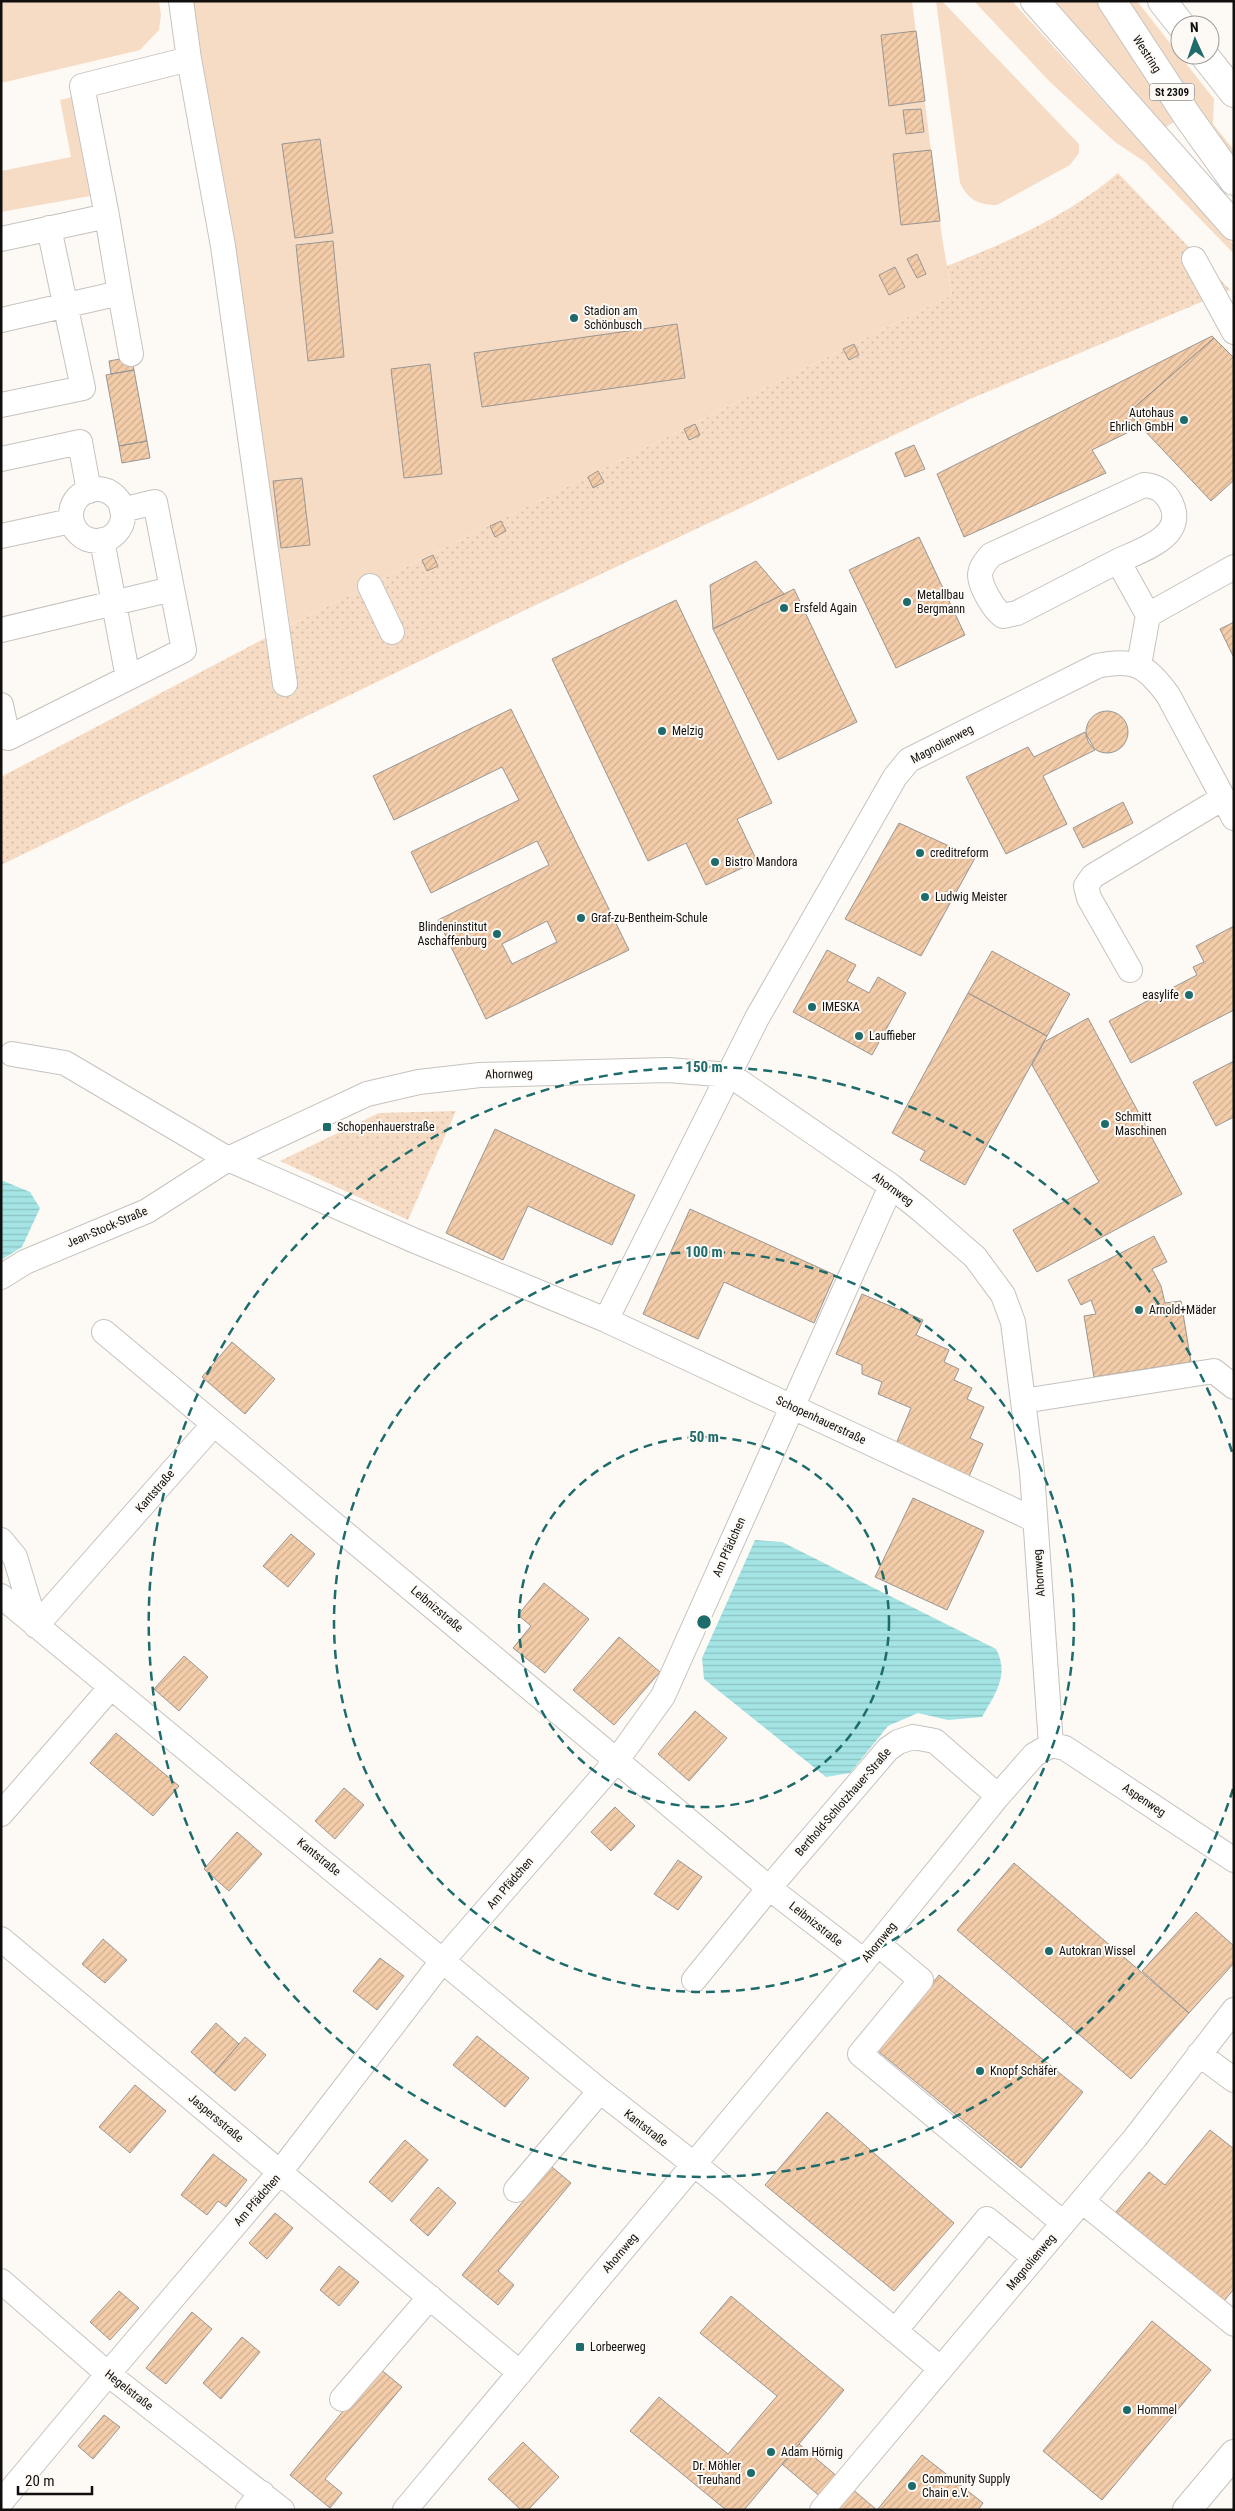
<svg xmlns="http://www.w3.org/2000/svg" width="1235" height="2511" font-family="'Roboto Condensed',sans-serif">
<defs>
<pattern id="park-dots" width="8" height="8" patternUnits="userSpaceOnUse" patternTransform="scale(1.25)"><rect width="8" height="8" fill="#f7dcc5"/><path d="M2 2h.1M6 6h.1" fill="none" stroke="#d3bca8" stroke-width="1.8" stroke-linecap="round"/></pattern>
<pattern id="water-rules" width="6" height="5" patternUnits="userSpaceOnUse" patternTransform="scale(1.25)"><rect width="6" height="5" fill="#a4e4e4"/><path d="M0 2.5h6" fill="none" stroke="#8cc2c2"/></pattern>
<pattern id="building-hatch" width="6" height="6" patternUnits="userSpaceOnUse" patternTransform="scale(1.25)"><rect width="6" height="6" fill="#f3cca9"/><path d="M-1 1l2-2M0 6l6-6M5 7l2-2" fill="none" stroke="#cfae90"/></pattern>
</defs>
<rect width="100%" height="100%" fill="#fdf9f5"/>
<path fill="#f7dcc5" d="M 1,1 L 159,1 L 161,15 L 159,30 L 140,50 L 1,83 Z
M 192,1 L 912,1 L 942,237 L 952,295 L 290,625 Z
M 936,1 L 942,1 L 1079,144 L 1079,153 L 1070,165 L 997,205 C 979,205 968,200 960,183 Z
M 974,1 L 1012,1 L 1234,245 L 1234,254 L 1145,162 L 1115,142 L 1050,82 Z
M 1051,1 L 1098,1 L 1179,119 L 1166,127 Z
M 1119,1 L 1137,1 L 1214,99 L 1213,124 L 1234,150 L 1234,163 Z
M 72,97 L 90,196 L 1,212 L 1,171 L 71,157 L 60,100 Z"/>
<path fill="url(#park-dots)" d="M 1118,173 L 1230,290 L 970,399 L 496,624 L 1,865 L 1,777 L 290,625 L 952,295 L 947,266 C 1008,242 1068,216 1118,173 Z
M 456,1111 L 408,1220 L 280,1161 L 379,1113 Z"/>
<path fill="url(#water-rules)" d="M 1,1180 L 30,1192 L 40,1208 L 22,1247 L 1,1260 Z
M 755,1540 L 782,1542 L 996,1649 C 1010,1675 995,1694 982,1717 L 948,1720 L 918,1713 L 888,1726 L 850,1773 L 826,1777 L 704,1679 L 702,1658 Z"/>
<path fill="url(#building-hatch)" stroke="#999693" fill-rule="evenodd" d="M 916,31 L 925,101 L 889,106 L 881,35 Z
M 921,109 L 924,132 L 906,134 L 903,110 Z
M 320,139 L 333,233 L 295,238 L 282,144 Z
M 931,150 L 940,221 L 901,225 L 893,154 Z
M 333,241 L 344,357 L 308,361 L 296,245 Z
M 917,254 L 926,274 L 917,278 L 907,259 Z
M 895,267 L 905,287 L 889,295 L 879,275 Z
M 677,324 L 685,378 L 482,407 L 474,353 Z
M 1212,336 L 1214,338 L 1128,413 L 1141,426 L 1092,450 L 1106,473 L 964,537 L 937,474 Z
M 1214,338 L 1234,358 L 1234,480 L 1211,501 L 1128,413 Z
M 854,344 L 859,355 L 849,360 L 843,349 Z
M 131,357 L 134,370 L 111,374 L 109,361 Z
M 430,364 L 442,474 L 404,478 L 391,369 Z
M 134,370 L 147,441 L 119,446 L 106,375 Z
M 695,424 L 700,435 L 689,440 L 684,429 Z
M 147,441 L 150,458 L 122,463 L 119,446 Z
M 914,445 L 925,469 L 905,477 L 895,453 Z
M 598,471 L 604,482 L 593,488 L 588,477 Z
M 302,478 L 310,545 L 281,548 L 273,481 Z
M 501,521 L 506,531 L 495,537 L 490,526 Z
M 919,537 L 965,635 L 896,668 L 849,570 Z
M 433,555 L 438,566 L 427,571 L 422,560 Z
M 756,561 L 784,594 L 713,629 L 710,585 Z
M 794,589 L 857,722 L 778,760 L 713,629 Z
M 676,600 L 772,803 L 737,819 L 757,861 L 706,885 L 686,843 L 648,861 L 552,659 Z
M 1234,622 L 1234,658 L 1220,629 Z
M 511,709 L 629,950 L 486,1019 L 438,920 L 549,865 L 537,841 L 431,893 L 411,852 L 519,800 L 502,767 L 394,820 L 373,776 ZM 547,921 L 557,942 L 512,964 L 502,944 Z
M1086 732a21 21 0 1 1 42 0a21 21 0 1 1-42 0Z
M 1085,732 L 1095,750 L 1043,776 L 1067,824 L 1006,854 L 966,777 L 1028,747 L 1034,757 Z
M 1123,802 L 1133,823 L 1083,848 L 1073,828 Z
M 899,823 L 975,858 L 921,956 L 845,919 Z
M 1234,926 L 1234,1010 L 1131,1063 L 1109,1021 L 1197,975 L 1193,967 L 1204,962 L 1196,946 Z
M 827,950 L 856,965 L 847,981 L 869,993 L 878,977 L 906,993 L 872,1055 L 793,1012 Z
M 992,951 L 1070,994 L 1047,1036 L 968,993 Z
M 968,993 L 1047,1036 L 965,1185 L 920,1160 L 925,1151 L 892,1133 Z
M 1088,1018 L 1182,1194 L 1037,1272 L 1013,1230 L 1099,1182 L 1032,1065 L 1044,1042 Z
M 1234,1061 L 1234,1117 L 1216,1126 L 1193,1082 Z
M 495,1129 L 635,1195 L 612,1245 L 528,1206 L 503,1260 L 446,1233 Z
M 690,1209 L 835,1275 L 814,1323 L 724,1282 L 698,1339 L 643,1314 Z
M 1154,1236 L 1167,1262 L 1152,1269 L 1161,1286 L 1165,1303 L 1181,1301 L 1191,1362 L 1094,1377 L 1084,1316 L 1096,1314 L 1091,1300 L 1081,1305 L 1068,1280 Z
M 862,1294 L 923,1320 L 916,1335 L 949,1350 L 944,1362 L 959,1369 L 954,1380 L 972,1388 L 967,1399 L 984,1407 L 970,1438 L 983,1444 L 967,1481 L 893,1451 L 911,1408 L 878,1394 L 882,1382 L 862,1374 L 862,1365 L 836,1354 Z
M 232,1342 L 275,1379 L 245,1414 L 202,1377 Z
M 913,1498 L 984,1531 L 947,1610 L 875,1577 Z
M 291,1534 L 315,1554 L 288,1587 L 263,1566 Z
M 544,1583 L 589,1619 L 545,1673 L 513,1648 L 531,1626 L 518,1615 Z
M 619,1637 L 660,1672 L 614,1725 L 573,1690 Z
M 184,1656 L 208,1677 L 179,1711 L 154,1689 Z
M 695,1711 L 727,1738 L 689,1781 L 658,1754 Z
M 116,1733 L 179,1786 L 153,1816 L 90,1763 Z
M 344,1788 L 364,1805 L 335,1839 L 315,1821 Z
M 615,1807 L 635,1826 L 611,1851 L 591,1832 Z
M 237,1832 L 262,1854 L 229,1891 L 204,1869 Z
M 678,1860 L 702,1877 L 678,1910 L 654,1894 Z
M 1014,1863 L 1189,2013 L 1131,2079 L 957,1930 Z
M 1196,1912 L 1234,1946 L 1234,1963 L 1189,2013 L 1142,1971 Z
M 103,1939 L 127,1960 L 105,1983 L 82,1964 Z
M 380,1958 L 404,1976 L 377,2010 L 353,1991 Z
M 939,1975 L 1083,2092 L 1021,2168 L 878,2051 Z
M 216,2023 L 239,2044 L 214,2073 L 191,2052 Z
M 477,2036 L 529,2078 L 505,2107 L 453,2065 Z
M 245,2037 L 266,2055 L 235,2091 L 214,2073 Z
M 135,2085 L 166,2111 L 130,2153 L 99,2127 Z
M 827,2112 L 954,2223 L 894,2291 L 765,2185 Z
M 1210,2130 L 1234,2149 L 1234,2289 L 1224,2301 L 1116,2212 L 1149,2172 L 1165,2185 Z
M 405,2140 L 428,2160 L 392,2202 L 369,2182 Z
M 213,2154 L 247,2180 L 226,2207 L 218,2201 L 207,2215 L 181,2195 Z
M 546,2162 L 571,2183 L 498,2271 L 514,2285 L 498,2305 L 462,2275 L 535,2187 L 529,2182 Z
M 438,2187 L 456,2203 L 428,2236 L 410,2220 Z
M 275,2213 L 293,2228 L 267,2259 L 249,2243 Z
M 339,2266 L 359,2282 L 339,2306 L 320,2290 Z
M 119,2291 L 139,2308 L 110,2340 L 90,2322 Z
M 731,2296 L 844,2390 L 744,2510 L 726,2510 L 630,2431 L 659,2397 L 728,2454 L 777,2396 L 700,2333 Z
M 192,2312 L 212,2329 L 166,2384 L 146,2368 Z
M 1152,2321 L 1211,2370 L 1102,2500 L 1043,2451 Z
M 242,2337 L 260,2352 L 221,2399 L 203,2383 Z
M 379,2368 L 402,2387 L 325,2479 L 342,2493 L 330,2508 L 290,2475 Z
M 104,2415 L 120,2427 L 93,2459 L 78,2446 Z
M 523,2442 L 559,2477 L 528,2510 L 521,2510 L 488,2479 Z
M 799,2444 L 877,2510 L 836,2510 L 782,2464 Z
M 922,2455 L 983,2503 L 978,2510 L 877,2510 Z"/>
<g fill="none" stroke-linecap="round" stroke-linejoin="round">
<g stroke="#c6c3bf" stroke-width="26">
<path id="minor" d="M 189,59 L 223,246 L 285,684
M 107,216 L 82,86 L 189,59 L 181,1
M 1,239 L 107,216 L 120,293 L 1,320
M 1194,259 L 1234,332
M 120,293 L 131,354
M 1,405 L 83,388 L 49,228
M 1,459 L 80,442 L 89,491
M71 515a26 26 0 1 1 52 0a26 26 0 1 1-52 0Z
M 1,536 L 71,521
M 102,540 L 128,678
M 1118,561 L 1017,613 L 1003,616 C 994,610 981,588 980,576 C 980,567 986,561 991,555 L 1144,485 C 1157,486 1165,491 1171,503 C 1187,537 1141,550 1118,561 L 1148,615
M 370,586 L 392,632
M 1,630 L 172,589
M 1139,665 L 1148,615 L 1234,567
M 1,705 L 8,738 L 184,650 L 155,502 L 122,510
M 1130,970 L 1089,898 L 1086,886 L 1093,876 L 1223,798
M 12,1054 L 65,1063 L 228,1159 L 413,1240 L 606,1320 L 1035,1520
M 1,1277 L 25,1262 L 147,1211 L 228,1159 L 367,1094 L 419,1082 L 480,1075 L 668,1070 L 730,1075 L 891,1186 L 921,1210 L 975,1257 L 1003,1295 L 1013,1322 L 1032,1472 L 1051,1745
M 606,1320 L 757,1018 L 895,777 L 909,760 L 1097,666 C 1134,658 1146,665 1168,695 L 1234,818
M 104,1332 L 769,1888 L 864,1961
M 1023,1401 L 1214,1371 L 1234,1387
M 1,1540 L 15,1557 L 36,1626
M 1,1596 L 600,2091 L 723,2187 L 941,2369
M 36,1626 L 214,1424
M 1051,1745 L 1065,1748 L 1234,1860
M 1,1814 L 111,1687
M 1,1939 L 520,2373
M 878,1944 L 921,1980 L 860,2054 L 1063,2223
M 694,1980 L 769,1888 L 888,1749 L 898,1742 L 913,1737 L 935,1741 L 998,1796
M 1199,2054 L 1234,2080
M 516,2190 L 600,2091
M 1082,2201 L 1234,2324
M 1,2281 L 108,2374 L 282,2510
M 895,2331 L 987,2219 L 1034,2257
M 342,2399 L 430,2297
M 1,2502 L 108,2374 L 280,2172 L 443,1960 L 617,1760 L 663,1696 L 891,1186
M 248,2510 L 262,2493
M 405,2510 L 878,1944 L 998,1796 L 1034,1755 L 1051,1745
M 822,2510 L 1135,2138 L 1234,2010"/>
</g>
<g stroke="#c6c3bf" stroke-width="30">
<path id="major" d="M 1187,2510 L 1234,2454"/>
</g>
<g stroke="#c6c3bf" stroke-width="30">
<path id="highway" d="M 1035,1 L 1234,226
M 1112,1 L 1188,117 L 1234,181
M 1162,1 L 1181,25
M 1204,55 L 1234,93"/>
</g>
<use href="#minor" stroke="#fff" stroke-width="24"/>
<use href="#major" stroke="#fff" stroke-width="28"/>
<use href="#highway" stroke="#fff" stroke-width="28"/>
</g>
<g fill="none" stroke="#1e6b6b" stroke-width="2.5" stroke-dasharray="9 6">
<circle cx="704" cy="1622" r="185"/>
<circle cx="704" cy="1622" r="370"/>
<path d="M1233 1789A555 555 0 1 1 1233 1455"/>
</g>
<g fill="#1e6b6b" stroke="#fdf9f5" stroke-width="2">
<circle cx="574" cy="318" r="5"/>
<circle cx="1184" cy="420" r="5"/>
<circle cx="907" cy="602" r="5"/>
<circle cx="784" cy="608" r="5"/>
<circle cx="662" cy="731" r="5"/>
<circle cx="920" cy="853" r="5"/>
<circle cx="715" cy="862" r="5"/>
<circle cx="925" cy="897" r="5"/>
<circle cx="581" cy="918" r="5"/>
<circle cx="497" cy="934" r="5"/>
<circle cx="1189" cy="995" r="5"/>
<circle cx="812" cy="1007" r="5"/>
<circle cx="859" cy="1036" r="5"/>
<circle cx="1105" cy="1124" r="5"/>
<rect x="322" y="1122" width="10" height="10" rx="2.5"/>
<circle cx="1139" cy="1310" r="5"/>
<circle cx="1049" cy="1951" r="5"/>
<circle cx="980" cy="2071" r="5"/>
<rect x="575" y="2342" width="10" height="10" rx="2.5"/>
<circle cx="1127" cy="2410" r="5"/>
<circle cx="771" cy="2452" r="5"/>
<circle cx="751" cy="2473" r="5"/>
<circle cx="912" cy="2486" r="5"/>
</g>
<g text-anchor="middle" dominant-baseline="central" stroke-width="4" stroke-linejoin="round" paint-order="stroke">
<rect fill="#fdf9f5" stroke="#575553" stroke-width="1" x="1149.5" y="83.5" width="45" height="17" rx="4"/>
<g font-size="11" font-weight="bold" fill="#100f0e">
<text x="1172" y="92">St 2309</text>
</g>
<g font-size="12" fill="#100f0e" stroke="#fdf9f5">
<text transform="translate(1147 54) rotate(57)">Westring</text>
<text transform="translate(942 744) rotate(-28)">Magnolienweg</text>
<text transform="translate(509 1074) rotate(-1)">Ahornweg</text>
<text transform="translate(893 1189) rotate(36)">Ahornweg</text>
<text transform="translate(107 1227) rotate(-23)">Jean-Stock-Straße</text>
<text transform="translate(821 1420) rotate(25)">Schopenhauerstraße</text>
<text transform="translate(155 1491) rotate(-49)">Kantstraße</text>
<text transform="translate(729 1547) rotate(-66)">Am Pfädchen</text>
<text transform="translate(1039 1573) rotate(-94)">Ahornweg</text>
<text transform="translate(437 1609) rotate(40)">Leibnizstraße</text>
<text transform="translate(1144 1800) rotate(34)">Aspenweg</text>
<text transform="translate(843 1802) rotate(-49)">Berthold-Schlotzhauer-Straße</text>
<text transform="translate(319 1857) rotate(39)">Kantstraße</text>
<text transform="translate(510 1883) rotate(-49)">Am Pfädchen</text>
<text transform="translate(816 1924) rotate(38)">Leibnizstraße</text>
<text transform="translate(879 1942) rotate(-51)">Ahornweg</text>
<text transform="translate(216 2118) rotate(40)">Jaspersstraße</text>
<text transform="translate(646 2128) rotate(38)">Kantstraße</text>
<text transform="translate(257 2200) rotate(-49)">Am Pfädchen</text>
<text transform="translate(620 2253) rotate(-50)">Ahornweg</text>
<text transform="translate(1031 2262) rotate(-50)">Magnolienweg</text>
<text transform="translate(129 2390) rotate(38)">Hegelstraße</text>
</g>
<g font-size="12" fill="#100f0e" stroke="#fdf9f5" text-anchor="start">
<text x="584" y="311">Stadion am<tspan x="584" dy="14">Schönbusch</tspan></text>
<text x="1174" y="413" text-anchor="end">Autohaus<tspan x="1174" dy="14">Ehrlich GmbH</tspan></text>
<text x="917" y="595">Metallbau<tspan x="917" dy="14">Bergmann</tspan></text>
<text x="794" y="608">Ersfeld Again</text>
<text x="672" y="731">Melzig</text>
<text x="930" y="853">creditreform</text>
<text x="725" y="862">Bistro Mandora</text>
<text x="935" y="897">Ludwig Meister</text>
<text x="591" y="918">Graf-zu-Bentheim-Schule</text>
<text x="487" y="927" text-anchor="end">Blindeninstitut<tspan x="487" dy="14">Aschaffenburg</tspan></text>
<text x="1179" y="995" text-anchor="end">easylife</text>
<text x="822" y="1007">IMESKA</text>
<text x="869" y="1036">Lauffieber</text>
<text x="1115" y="1117">Schmitt<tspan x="1115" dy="14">Maschinen</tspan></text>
<text x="337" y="1127">Schopenhauerstraße</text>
<text x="1149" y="1310">Arnold+Mäder</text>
<text x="1059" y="1951">Autokran Wissel</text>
<text x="990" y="2071">Knopf Schäfer</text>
<text x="590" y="2347">Lorbeerweg</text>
<text x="1137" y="2410">Hommel</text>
<text x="781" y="2452">Adam Hörnig</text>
<text x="741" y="2466" text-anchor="end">Dr. Möhler<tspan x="741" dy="14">Treuhand</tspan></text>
<text x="922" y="2479">Community Supply<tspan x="922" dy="14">Chain e.V.</tspan></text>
</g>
</g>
<circle cx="704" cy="1622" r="8" fill="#1e6b6b" stroke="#fdf9f5" stroke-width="2.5"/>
<g font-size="15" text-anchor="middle" font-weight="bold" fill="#1e6b6b" stroke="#fdf9f5" stroke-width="4" stroke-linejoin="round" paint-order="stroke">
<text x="704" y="1072">150 m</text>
<text x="704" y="1257">100 m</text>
<text x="704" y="1442">50 m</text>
</g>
<rect width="1235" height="2511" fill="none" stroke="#100f0e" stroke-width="5"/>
<g transform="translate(1195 40) rotate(357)"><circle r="24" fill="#fdf9f5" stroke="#9e9b99"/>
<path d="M0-4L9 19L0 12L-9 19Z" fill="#1e6b6b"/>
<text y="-8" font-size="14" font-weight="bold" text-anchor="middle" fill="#100f0e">N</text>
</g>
<path d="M18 2486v8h74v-8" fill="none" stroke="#100f0e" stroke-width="2.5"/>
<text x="25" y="2486" font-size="15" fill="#100f0e" stroke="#fdf9f5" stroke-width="4" paint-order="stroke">20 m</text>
</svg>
